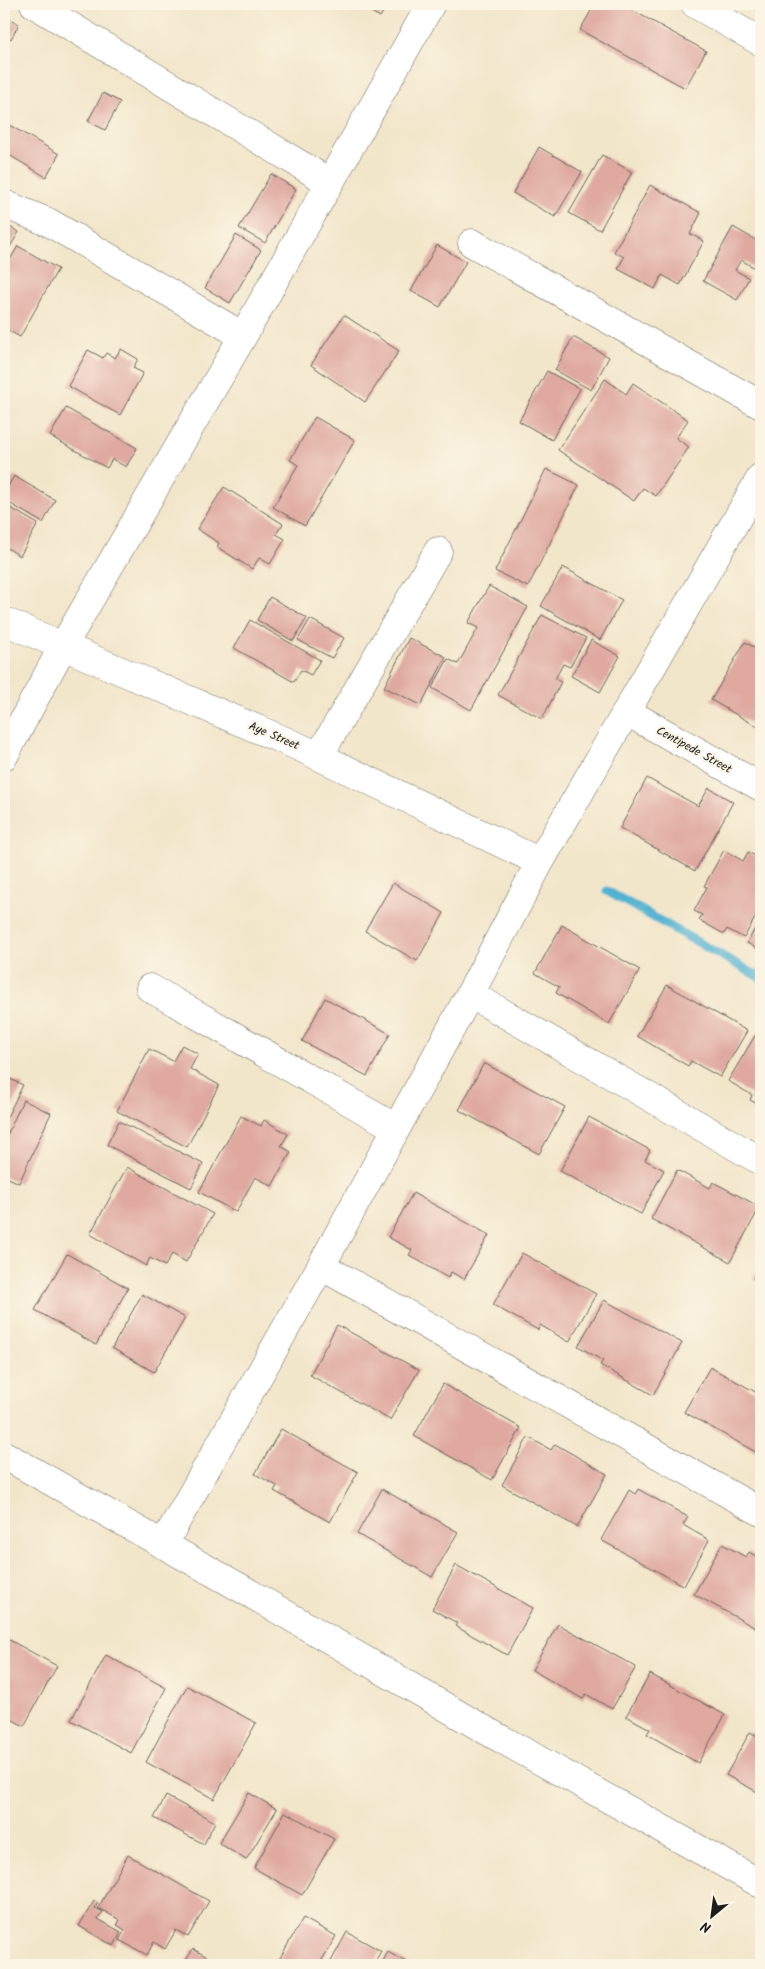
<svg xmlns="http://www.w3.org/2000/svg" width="765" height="1969" font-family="Kalam,sans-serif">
<rect width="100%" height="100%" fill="#fcf5e5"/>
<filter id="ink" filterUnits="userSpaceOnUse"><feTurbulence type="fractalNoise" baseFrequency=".02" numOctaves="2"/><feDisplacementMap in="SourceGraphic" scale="10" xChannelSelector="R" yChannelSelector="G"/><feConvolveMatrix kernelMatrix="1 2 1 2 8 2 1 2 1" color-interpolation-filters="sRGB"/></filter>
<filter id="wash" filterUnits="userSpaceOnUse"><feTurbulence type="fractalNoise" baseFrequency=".0096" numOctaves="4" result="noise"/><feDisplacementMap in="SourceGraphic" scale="20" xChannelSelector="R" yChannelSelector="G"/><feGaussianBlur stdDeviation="1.12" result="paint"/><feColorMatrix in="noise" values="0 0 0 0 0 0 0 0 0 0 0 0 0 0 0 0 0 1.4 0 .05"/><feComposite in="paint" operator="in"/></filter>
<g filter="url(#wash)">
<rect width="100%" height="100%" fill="#f2e6ca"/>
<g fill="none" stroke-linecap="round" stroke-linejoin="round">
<path stroke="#53b2d2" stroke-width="9" d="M 607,891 L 761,978"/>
</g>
<g id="blocks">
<path fill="#dfa9a0" d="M 357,4 L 388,4 L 380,17 Z
M 595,4 L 621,4 L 706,51 L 685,88 L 580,30 Z
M 4,15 L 19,24 L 11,39 L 4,34 Z
M 103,93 L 120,102 L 105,130 L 88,121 Z
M 4,122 L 59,154 L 46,177 L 4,152 Z
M 539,147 L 582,172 L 555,217 L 513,193 Z
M 602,155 L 632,172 L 600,230 L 569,213 Z
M 271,174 L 296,189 L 265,243 L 239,228 Z
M 650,185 L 701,213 L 690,234 L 704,241 L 680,285 L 662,275 L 655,289 L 618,269 L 624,257 L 614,252 Z
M 4,224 L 19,232 L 8,250 L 4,248 Z
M 733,227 L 761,243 L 761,257 L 755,268 L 741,260 L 735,270 L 749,278 L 737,300 L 703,281 Z
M 236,235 L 261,250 L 230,303 L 205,288 Z
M 437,245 L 466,262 L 440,307 L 411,291 Z
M 18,246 L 58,269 L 20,337 L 4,328 L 4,270 Z
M 344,315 L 399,351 L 365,402 L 311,365 Z
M 573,337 L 609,357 L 591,390 L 555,370 Z
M 121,349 L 138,359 L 133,368 L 143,373 L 120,415 L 68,386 L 88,350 L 103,358 L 106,353 L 115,358 Z
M 547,371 L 580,389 L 552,440 L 519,421 Z
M 605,379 L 626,394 L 633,383 L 688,420 L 676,438 L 689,447 L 656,496 L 643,488 L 634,501 L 558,450 Z
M 66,408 L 137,448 L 126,467 L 112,459 L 107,468 L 50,436 Z
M 315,417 L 355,440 L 305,526 L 273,507 L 298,465 L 290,460 Z
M 546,469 L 579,485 L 528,587 L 495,571 Z
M 14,476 L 55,500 L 43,523 L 4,500 L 4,493 Z
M 224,487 L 283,524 L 276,534 L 285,539 L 270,564 L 259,558 L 252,569 L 217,547 L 219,543 L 197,529 Z
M 4,504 L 38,524 L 20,556 L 4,546 Z
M 563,567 L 622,600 L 600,640 L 541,606 Z
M 489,586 L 528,607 L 471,710 L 432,688 L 448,659 L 458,664 L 478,628 L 468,623 Z
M 270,597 L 307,618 L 293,641 L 257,620 Z
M 542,615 L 586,638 L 570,667 L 563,664 L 555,679 L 561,682 L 542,719 L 498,695 Z
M 310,619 L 344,638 L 332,658 L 298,640 Z
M 250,620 L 320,660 L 311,675 L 301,670 L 294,682 L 234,648 Z
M 409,638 L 446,657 L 421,705 L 384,687 Z
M 591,640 L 620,656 L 600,692 L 571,676 Z
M 745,642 L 761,651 L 761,721 L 758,727 L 711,700 Z
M 647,778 L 698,806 L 709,788 L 733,802 L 695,871 L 620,828 Z
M 724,850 L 743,861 L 748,852 L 761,859 L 761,907 L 744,938 L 727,929 L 724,934 L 699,920 L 702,915 L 694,911 L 707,887 L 704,886 Z
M 393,883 L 444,913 L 417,961 L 365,931 Z
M 761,918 L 761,951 L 747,943 Z
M 562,925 L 640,970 L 609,1024 L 556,993 L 559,987 L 535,973 Z
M 667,985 L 747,1031 L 720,1077 L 691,1061 L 688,1066 L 637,1036 Z
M 325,998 L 390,1034 L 367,1076 L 302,1041 Z
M 756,1034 L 761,1038 L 761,1106 L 750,1100 L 752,1095 L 728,1081 Z
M 182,1045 L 198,1054 L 190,1069 L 219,1085 L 187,1147 L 117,1111 L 149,1049 L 173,1061 Z
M 484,1063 L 565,1107 L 539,1154 L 459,1110 Z
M 4,1076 L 23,1085 L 4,1123 Z
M 23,1100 L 51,1113 L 19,1183 L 4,1176 L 4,1142 Z
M 241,1116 L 261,1126 L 264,1120 L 288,1134 L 281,1146 L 291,1152 L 272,1186 L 255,1177 L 236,1212 L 199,1192 Z
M 589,1117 L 650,1150 L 645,1160 L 664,1170 L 641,1214 L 560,1171 Z
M 119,1121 L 203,1164 L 191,1188 L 107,1145 Z
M 127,1167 L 213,1214 L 186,1262 L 172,1254 L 165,1266 L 150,1258 L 146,1266 L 90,1234 Z
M 677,1170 L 710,1188 L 713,1182 L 760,1207 L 730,1262 L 651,1219 Z
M 413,1193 L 489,1235 L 464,1279 L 451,1272 L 448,1278 L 409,1255 L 412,1250 L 388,1237 Z
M 522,1253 L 596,1294 L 569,1342 L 540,1325 L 538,1330 L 493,1305 Z
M 67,1254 L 128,1288 L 96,1345 L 35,1310 Z
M 761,1264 L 761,1283 L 753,1279 Z
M 142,1294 L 185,1318 L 154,1372 L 112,1348 Z
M 604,1300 L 682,1343 L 653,1395 L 600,1365 L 603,1361 L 578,1346 Z
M 337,1325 L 419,1370 L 390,1420 L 310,1375 Z
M 710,1367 L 761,1395 L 761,1455 L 684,1412 Z
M 443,1384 L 521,1428 L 492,1480 L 414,1436 Z
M 281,1429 L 358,1472 L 330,1522 L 274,1491 L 277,1486 L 255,1474 Z
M 528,1437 L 551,1450 L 555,1444 L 607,1474 L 577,1527 L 502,1485 Z
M 382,1489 L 458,1532 L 432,1577 L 357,1534 Z
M 638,1489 L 688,1517 L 683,1525 L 709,1540 L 684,1586 L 601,1540 L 629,1490 L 635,1494 Z
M 722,1544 L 746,1557 L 749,1552 L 761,1559 L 761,1631 L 694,1594 Z
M 456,1565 L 533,1608 L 507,1655 L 455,1626 L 457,1623 L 432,1609 Z
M 558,1624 L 636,1667 L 612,1709 L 586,1694 L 583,1699 L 532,1670 Z
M 4,1637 L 57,1666 L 24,1726 L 4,1715 Z
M 106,1655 L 166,1688 L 131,1753 L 71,1720 Z
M 650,1674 L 725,1715 L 698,1763 L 647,1734 L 650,1729 L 626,1716 Z
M 187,1686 L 256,1723 L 214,1799 L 146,1762 Z
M 750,1732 L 761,1738 L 761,1794 L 726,1775 Z
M 249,1793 L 277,1809 L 246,1860 L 219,1843 Z
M 166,1796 L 215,1822 L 204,1844 L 154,1818 Z
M 285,1812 L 334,1839 L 302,1895 L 254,1868 Z
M 128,1855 L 209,1901 L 188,1937 L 176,1930 L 165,1949 L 154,1942 L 147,1955 L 119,1940 L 125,1930 L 117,1925 L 120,1920 L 98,1908 Z
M 94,1901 L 98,1903 L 95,1908 L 103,1912 L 98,1919 L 121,1932 L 114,1946 L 79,1926 Z
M 303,1918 L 336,1936 L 319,1965 L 276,1965 Z
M 347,1932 L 381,1951 L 373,1965 L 329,1965 Z
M 193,1949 L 222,1965 L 183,1965 Z
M 388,1952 L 411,1965 L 381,1965 Z"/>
</g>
</g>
<g filter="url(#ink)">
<use href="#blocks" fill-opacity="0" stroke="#676359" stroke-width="1"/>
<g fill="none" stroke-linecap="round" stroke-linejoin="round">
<g stroke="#676359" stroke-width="29">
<path id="minor" d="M 34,4 L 329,182
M 695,4 L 761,42
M 4,204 L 50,223 L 243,336
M 472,243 L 761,405
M 4,621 L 297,746 L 540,862
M 627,712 L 761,787
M 4,756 L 63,646 L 243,336 L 431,4
M 319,756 L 438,551
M 150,988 L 396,1128
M 470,994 L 761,1161
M 321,1266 L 761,1512
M 4,1455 L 239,1587 L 487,1731 L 761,1884
M 163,1545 L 321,1266 L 470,994 L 540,862 L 761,477"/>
</g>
<use href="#minor" stroke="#fff" stroke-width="28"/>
</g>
</g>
<g text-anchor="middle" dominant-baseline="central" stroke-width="4" stroke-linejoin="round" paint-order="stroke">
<g font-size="12" fill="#1c1c1c" stroke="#fcf5e5">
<text transform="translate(274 736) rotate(23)">Aye Street</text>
<text transform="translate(694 750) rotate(29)">Centipede Street</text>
</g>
</g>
<rect width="765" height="1969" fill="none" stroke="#fcf5e5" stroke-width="20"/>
<g transform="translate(712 1916) rotate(209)" stroke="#fcf5e5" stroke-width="4" paint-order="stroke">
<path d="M0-4L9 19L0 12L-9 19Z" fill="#1c1c1c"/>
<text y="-8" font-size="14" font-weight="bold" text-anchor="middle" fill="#1c1c1c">N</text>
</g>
</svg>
